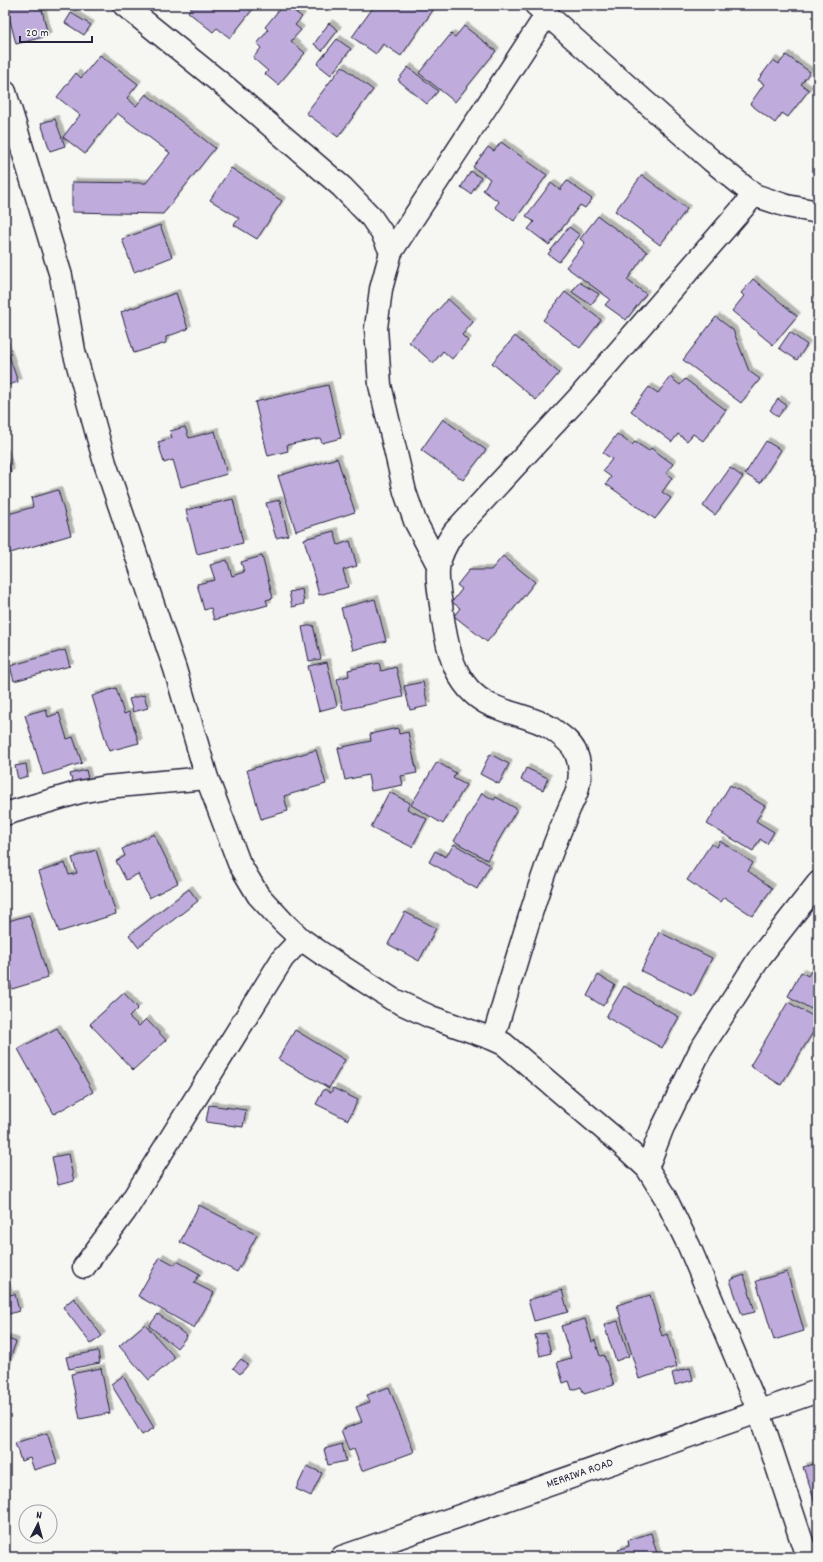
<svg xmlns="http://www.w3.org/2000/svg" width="823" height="1562" font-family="Dekko,sans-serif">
<defs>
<filter id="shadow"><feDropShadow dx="3.5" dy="-3.5" stdDeviation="0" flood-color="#0004"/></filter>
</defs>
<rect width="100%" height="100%" fill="#f6f6f2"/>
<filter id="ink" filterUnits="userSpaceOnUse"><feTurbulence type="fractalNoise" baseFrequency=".025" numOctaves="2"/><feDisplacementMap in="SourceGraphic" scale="8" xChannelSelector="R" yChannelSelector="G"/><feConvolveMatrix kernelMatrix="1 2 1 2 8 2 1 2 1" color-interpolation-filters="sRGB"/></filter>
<g filter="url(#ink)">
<path fill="#bfacdc" stroke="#22223b" filter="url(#shadow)" d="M 6,5 L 41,5 L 48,36 L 16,44 Z
M 193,5 L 256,5 L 230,38 L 217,28 L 213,32 L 188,12 Z
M 283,5 L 286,5 L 302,17 L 295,25 L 301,30 L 291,41 L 305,53 L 278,85 L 265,74 L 268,71 L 253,58 L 261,48 L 257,44 L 268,30 L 265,27 Z
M 375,5 L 428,5 L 427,6 L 433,10 L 401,56 L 383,44 L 376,54 L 352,37 Z
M 71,13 L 91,25 L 84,35 L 65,23 Z
M 329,23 L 338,30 L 322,51 L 314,44 Z
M 464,26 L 496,51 L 455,102 L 419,73 L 451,34 L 455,37 Z
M 337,39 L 351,49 L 331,75 L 317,64 Z
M 100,55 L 138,84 L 127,98 L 136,106 L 146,94 L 215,148 L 163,214 L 72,212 L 72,182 L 146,183 L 170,153 L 117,113 L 85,154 L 63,137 L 80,115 L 57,97 L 76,73 L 81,78 Z
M 786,55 L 810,72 L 801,84 L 809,90 L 788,117 L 782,113 L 775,123 L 750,104 L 764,84 L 758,80 L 773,60 L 779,64 Z
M 342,66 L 373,90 L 338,137 L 306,113 Z
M 408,67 L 438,91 L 427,104 L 398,80 Z
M 55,119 L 65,146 L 50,151 L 41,123 Z
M 501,142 L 547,175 L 514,221 L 495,207 L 499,202 L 483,190 L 490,179 L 473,167 L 488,147 L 494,151 Z
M 231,168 L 282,201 L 257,239 L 234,225 L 239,218 L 210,200 Z
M 471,171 L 481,178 L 471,194 L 461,187 Z
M 642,175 L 687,209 L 660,245 L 615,211 Z
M 567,181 L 592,199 L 585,208 L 580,205 L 549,245 L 528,229 L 534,222 L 526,216 L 551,183 L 560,190 Z
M 598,216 L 647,252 L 627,280 L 646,294 L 626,320 L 605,305 L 610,299 L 566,267 L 585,243 L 580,239 Z
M 160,225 L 172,257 L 134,272 L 122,239 Z
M 569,227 L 580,235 L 559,262 L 548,254 Z
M 753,279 L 797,316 L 773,345 L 732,311 L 744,296 L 741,293 Z
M 579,282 L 599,294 L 591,305 L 572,292 Z
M 565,292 L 601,320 L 580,348 L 543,320 Z
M 176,293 L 188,329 L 166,337 L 166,343 L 134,353 L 121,312 Z
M 448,299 L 473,322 L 462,335 L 468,341 L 452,359 L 443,351 L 433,363 L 409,342 Z
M 716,317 L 733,330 L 749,371 L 760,379 L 741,403 L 683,360 Z
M 790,332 L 807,345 L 797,360 L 779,348 Z
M 515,336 L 559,373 L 536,400 L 492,363 Z
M 5,344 L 18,382 L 5,386 Z
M 670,377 L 680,385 L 685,379 L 726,410 L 703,441 L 693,434 L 687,441 L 678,434 L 672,442 L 631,411 L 649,387 L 658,393 Z
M 328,385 L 341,438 L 322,443 L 320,438 L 287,445 L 288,451 L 268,456 L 255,402 Z
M 778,399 L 786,405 L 778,417 L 770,410 Z
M 443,419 L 486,450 L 463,480 L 421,450 Z
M 185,427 L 189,438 L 215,431 L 227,474 L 181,487 L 173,460 L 164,463 L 158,442 L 172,438 L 170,431 Z
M 617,434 L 632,445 L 635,442 L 649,451 L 651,448 L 673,464 L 666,473 L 672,478 L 662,492 L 671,498 L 655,519 L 606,484 L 611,477 L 603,471 L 612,459 L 603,453 Z
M 766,441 L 781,450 L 760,483 L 745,474 Z
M 5,453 L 11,473 L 5,475 Z
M 337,458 L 355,512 L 296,531 L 278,476 Z
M 730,468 L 743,477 L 715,515 L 703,506 Z
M 58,490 L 71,535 L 7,554 L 5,548 L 5,515 L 33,507 L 31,498 Z
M 233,499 L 243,543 L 197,554 L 186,510 Z
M 280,500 L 288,535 L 276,538 L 266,503 Z
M 334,531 L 338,545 L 350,541 L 357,566 L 343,570 L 348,587 L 319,595 L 304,539 Z
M 262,556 L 273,598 L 266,600 L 268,605 L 214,620 L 211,608 L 204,610 L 197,584 L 215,580 L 210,565 L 227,560 L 232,576 L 244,572 L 241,562 Z
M 503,556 L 535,582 L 487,642 L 454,616 L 460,608 L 452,602 L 462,589 L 457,585 L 469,570 L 491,570 Z
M 302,589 L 304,604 L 292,607 L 289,592 Z
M 375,599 L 386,641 L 353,650 L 341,608 Z
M 313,625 L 321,659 L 309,661 L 302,627 Z
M 65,650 L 70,666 L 14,681 L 10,666 Z
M 327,662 L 337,706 L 319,711 L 308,666 Z
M 379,663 L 381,671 L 396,667 L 403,697 L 343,710 L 337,679 L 349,676 L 348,670 Z
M 423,682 L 428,706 L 410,710 L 404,686 Z
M 116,688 L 124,714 L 129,712 L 139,743 L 109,751 L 92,696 Z
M 144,695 L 148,708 L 133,712 L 129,699 Z
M 46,709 L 48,717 L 59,713 L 67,739 L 73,737 L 82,763 L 43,775 L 25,715 Z
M 398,728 L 399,734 L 408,732 L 417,773 L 401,776 L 403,785 L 371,791 L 368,775 L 345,780 L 338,748 L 371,741 L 370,734 Z
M 316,750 L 326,784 L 284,796 L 288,811 L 261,819 L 247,770 Z
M 490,754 L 509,764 L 499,784 L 480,774 Z
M 437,762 L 456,773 L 453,778 L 466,785 L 443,824 L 411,805 Z
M 26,764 L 28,776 L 18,779 L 15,766 Z
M 526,768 L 548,778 L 543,790 L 521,780 Z
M 86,770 L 89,783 L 74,787 L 70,774 Z
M 730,785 L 765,806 L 756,821 L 774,832 L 767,844 L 760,839 L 753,851 L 707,824 Z
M 389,792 L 410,803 L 407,809 L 427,819 L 412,847 L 371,827 Z
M 482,793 L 494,800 L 496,797 L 517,809 L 487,860 L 454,841 Z
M 154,834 L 178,883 L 149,898 L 138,874 L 126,880 L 116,861 L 125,856 L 122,849 Z
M 720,841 L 753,863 L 748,871 L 772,888 L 753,916 L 724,897 L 720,902 L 687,880 L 711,844 L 717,847 Z
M 454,844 L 490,865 L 477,889 L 429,862 L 435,851 L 446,857 Z
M 96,850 L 116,914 L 59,932 L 39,872 L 65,863 L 69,875 L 77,873 L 72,858 Z
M 189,889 L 198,901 L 138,947 L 129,935 Z
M 405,912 L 436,928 L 419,961 L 388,944 Z
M 29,915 L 48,978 L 12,989 L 5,966 L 5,922 Z
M 659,932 L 712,958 L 693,996 L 641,971 Z
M 818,960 L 818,1003 L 815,1001 L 811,1009 L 788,996 L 801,972 L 808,976 Z
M 598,975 L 615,985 L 603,1006 L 587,996 Z
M 624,986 L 679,1017 L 662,1048 L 606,1017 Z
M 124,993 L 138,1008 L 129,1017 L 139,1026 L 146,1019 L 166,1040 L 133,1070 L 90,1024 Z
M 788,1002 L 818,1019 L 818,1024 L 781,1085 L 750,1066 Z
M 57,1028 L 93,1092 L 54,1114 L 18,1049 Z
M 295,1030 L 345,1060 L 329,1088 L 278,1059 Z
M 333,1088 L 358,1100 L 348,1120 L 316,1104 L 324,1089 L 331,1093 Z
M 209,1105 L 246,1110 L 243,1127 L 206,1122 Z
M 68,1154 L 74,1181 L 58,1185 L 52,1157 Z
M 199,1205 L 257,1235 L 237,1272 L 180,1242 Z
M 160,1257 L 175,1265 L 177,1261 L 200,1274 L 194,1283 L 214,1293 L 194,1328 L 138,1296 Z
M 787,1272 L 804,1331 L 774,1340 L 756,1281 Z
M 744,1275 L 755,1312 L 742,1315 L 730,1280 Z
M 5,1281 L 9,1295 L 15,1294 L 19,1311 L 6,1315 Z
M 562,1290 L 568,1312 L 534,1321 L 528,1300 Z
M 650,1295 L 662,1336 L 667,1334 L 677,1367 L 639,1379 L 617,1305 Z
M 74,1298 L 102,1336 L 91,1344 L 63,1307 Z
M 158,1314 L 187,1336 L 177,1348 L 149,1326 Z
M 585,1319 L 592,1342 L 595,1340 L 600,1356 L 604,1355 L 614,1385 L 584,1394 L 581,1387 L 572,1390 L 569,1381 L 563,1383 L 557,1362 L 571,1358 L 561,1326 Z
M 618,1321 L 629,1356 L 616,1361 L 604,1325 Z
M 145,1324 L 175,1358 L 149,1380 L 119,1346 Z
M 546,1333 L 551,1353 L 540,1356 L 535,1335 Z
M 5,1338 L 16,1342 L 5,1373 Z
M 98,1351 L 100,1363 L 69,1369 L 66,1357 Z
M 241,1359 L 248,1365 L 240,1374 L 233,1368 Z
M 101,1368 L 110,1413 L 80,1419 L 71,1374 Z
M 690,1368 L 693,1380 L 675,1385 L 672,1373 Z
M 123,1376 L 154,1428 L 142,1435 L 111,1384 Z
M 389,1387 L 414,1452 L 362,1471 L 354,1449 L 349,1451 L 341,1430 L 362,1422 L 356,1407 L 370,1402 L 367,1395 Z
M 47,1433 L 57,1463 L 34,1470 L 30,1458 L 21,1461 L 15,1443 Z
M 342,1444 L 346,1461 L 328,1465 L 324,1449 Z
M 818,1463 L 818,1511 L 803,1467 Z
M 307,1466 L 322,1473 L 311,1496 L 296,1489 Z
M 651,1533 L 658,1557 L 620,1557 L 618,1550 L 629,1546 L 628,1540 Z"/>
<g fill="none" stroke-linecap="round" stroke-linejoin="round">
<g stroke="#22223b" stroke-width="25">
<path id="street" d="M 124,5 L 227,88 L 342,187 L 371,217 L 382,233 L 391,252
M 536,5 L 711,160 L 754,195 L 787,206 L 818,212
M 5,92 L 61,276 L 74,351 L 105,463 L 175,669 L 207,778 L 239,863 L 258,895 L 283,922 L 301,939 L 321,953 L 392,999 L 431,1017 L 493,1039 L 504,1044 L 619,1142 L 647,1168 L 665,1197 L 689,1246 L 759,1412 L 807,1557
M 438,565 L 415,521 L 405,492 L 380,385 L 376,328 L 381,289 L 391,252 L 547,14
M 5,814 L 80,792 L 106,787 L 207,778
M 493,1039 C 511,979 528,918 549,859 C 555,842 562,826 569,809 C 572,802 577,794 578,787 C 581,775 580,762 575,751 C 570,741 560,735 551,728 C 535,718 515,715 498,708 C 456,694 447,651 442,612 C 437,575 432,565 454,532 L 581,395 L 754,195
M 647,1168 L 662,1129 L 700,1051 L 760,957 L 818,883
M 84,1267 L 126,1210 L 283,958 L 301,939"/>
</g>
<g stroke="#22223b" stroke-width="25">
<path id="secondary" d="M 342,1557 L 818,1391"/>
</g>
<use href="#street" stroke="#f6f6f2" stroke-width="22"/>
<use href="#secondary" stroke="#f6f6f2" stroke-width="22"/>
</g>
</g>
<g text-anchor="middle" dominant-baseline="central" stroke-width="3" stroke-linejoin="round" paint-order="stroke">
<g font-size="12" fill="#22223b" stroke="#f6f6f2">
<text transform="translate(580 1474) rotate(-19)">MERRIWA ROAD</text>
</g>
</g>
<rect width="823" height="1562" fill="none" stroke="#f6f6f2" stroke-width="20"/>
<rect x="10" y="10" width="803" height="1542" fill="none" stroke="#22223b" stroke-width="1.5" filter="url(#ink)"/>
<g transform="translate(38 1524) rotate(6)"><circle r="19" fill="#f6f6f2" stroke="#a1a1a9"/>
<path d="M0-3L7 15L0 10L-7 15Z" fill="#22223b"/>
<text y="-6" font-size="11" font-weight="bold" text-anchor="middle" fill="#22223b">N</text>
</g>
<path d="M20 36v6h72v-6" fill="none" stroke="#22223b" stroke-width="2"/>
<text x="26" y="36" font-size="12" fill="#22223b" stroke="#f6f6f2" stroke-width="3" paint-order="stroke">20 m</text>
</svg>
